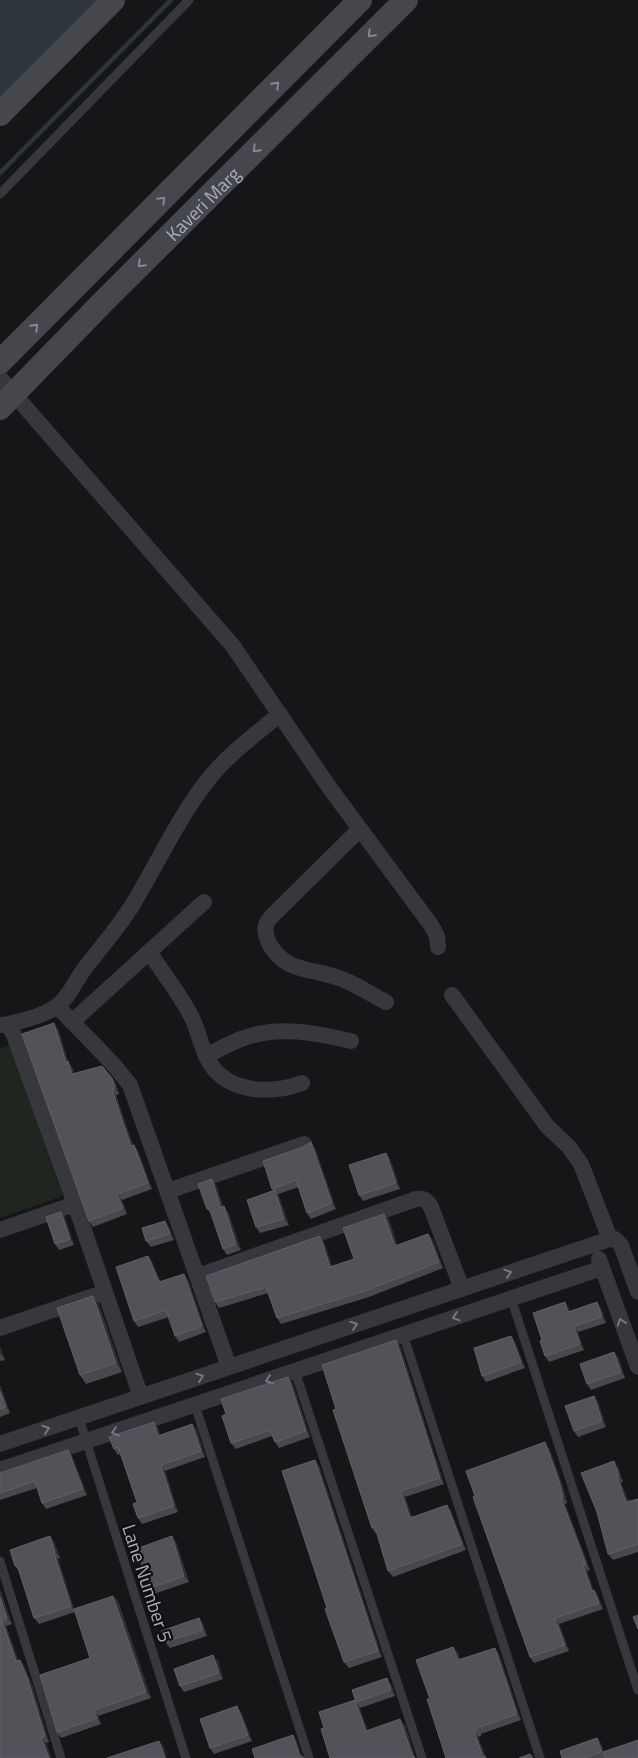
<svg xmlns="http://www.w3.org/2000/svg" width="638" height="1758" font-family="'Titillium Web',sans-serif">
<rect width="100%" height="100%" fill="#161618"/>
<path fill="#1e261f" d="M 10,1045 L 63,1196 L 0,1218 L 0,1049 Z"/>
<path fill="#2c353c" d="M 0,0 L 96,0 L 0,99 Z"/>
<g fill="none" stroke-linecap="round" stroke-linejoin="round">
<path stroke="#2c353c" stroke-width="4.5" d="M 0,173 L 171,0"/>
<path stroke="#37383d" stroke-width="9" d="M 0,194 L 189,0
M 511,1298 L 638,1690
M 403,1334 L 540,1758
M 295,1371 L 422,1758
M 195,1405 L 309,1758
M 79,1418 L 186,1758
M 0,1561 L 61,1758"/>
<path stroke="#37383d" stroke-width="16" d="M 0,378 L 233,646 L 329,787 L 431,925 L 437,936 L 438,947
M 360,829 L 272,916 C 264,924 264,930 268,941 C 284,975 315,967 344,980 C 359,986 372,995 386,1002
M 150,953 C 163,973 179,993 190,1014 C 198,1028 200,1044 207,1058 C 224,1093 270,1095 302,1083
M 452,995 L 547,1126 L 569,1147 L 581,1164 L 610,1239
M 57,1006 L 113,1064 L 130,1085 L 229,1367
M 72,1022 L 204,902
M 0,1025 C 9,1024 10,1028 14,1035 L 75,1204 L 141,1397
M 6,1025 C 23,1020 41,1017 56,1007 C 69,998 75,981 85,968 C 101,947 119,927 133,904 C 157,864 179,817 207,781 C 227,755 255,735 280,714
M 206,1056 C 218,1050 231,1042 244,1038 C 279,1025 316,1033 351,1041
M 168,1191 L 304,1144
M 0,1230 L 75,1204
M 599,1259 L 638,1367
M 198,1276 L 416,1199 C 424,1198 427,1200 431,1207 L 462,1289
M 0,1328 L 105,1292
M 0,1444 L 610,1239 L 615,1239 L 621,1245 L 638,1292
M 0,1470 L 602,1268"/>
<g stroke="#45474d" stroke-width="24">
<path d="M 0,114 L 113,0"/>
<path d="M 0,362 L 360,0"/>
<path id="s1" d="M 0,408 L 102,303 L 406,0"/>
</g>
</g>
<path fill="#47494d" d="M 58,1029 L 68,1062 L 72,1067 L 74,1074 L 112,1078 L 116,1084 L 119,1094 L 116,1095 L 125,1123 L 133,1145 L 138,1151 L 152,1189 L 122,1200 L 127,1214 L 93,1227 L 89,1221 Z
M 315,1148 L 336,1209 L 311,1219 L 307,1213 L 299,1187 L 278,1194 L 289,1225 L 260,1233 L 256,1227 L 273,1190 L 272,1189 Z
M 386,1153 L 390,1159 L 400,1189 L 363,1201 L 359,1195 Z
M 212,1179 L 216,1185 L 223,1207 L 228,1212 L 241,1250 L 227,1255 L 223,1249 L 212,1215 L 207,1209 Z
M 61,1212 L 65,1218 L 74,1245 L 59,1250 L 55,1244 Z
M 384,1214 L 389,1220 L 397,1245 L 428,1234 L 433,1240 L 443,1268 L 369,1297 L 281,1324 L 277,1318 L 268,1293 L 219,1308 L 215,1302 L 324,1242 L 332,1266 L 354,1259 Z
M 169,1227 L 174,1240 L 151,1247 L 146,1241 Z
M 148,1256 L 152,1262 L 160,1281 L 188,1280 L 206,1332 L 179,1342 L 175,1336 L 169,1317 L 138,1327 L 134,1321 Z
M 93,1296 L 99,1305 L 122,1372 L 86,1384 L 80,1375 Z
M 569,1308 L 570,1312 L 601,1308 L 606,1323 L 578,1332 L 584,1350 L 549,1362 L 545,1356 L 542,1340 Z
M 511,1336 L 515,1342 L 525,1368 L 486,1382 L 482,1376 Z
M 400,1346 L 444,1484 L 405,1497 L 412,1517 L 451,1511 L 466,1550 L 393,1577 L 388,1571 L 377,1534 L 376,1534 L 372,1528 L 336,1409 Z
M 0,1347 L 5,1360 L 0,1361 Z
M 618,1357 L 625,1378 L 591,1390 L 587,1384 Z
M 292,1382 L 310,1437 L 279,1448 L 275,1442 L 272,1436 L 236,1449 L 231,1443 L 226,1414 Z
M 0,1385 L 10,1413 L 0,1417 Z
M 594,1396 L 598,1402 L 606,1427 L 578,1437 L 574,1431 Z
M 154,1422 L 158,1428 L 160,1435 L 192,1424 L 197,1430 L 205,1457 L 165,1471 L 178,1512 L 142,1524 L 138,1518 L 137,1502 L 120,1454 L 118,1455 L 114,1449 Z
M 549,1448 L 563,1487 L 567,1503 L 565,1504 L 590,1570 L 587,1571 L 593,1590 L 594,1590 L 598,1596 L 603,1609 L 559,1624 L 569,1651 L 534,1663 L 530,1657 Z
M 68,1450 L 72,1456 L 87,1495 L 46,1509 L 42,1503 L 37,1488 L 0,1500 L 0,1473 Z
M 319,1466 L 382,1657 L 349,1668 L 344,1662 L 327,1608 Z
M 618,1467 L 623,1482 L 621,1482 L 628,1502 L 638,1499 L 638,1552 L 613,1560 L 608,1554 Z
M 54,1542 L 60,1558 L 58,1559 L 75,1612 L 39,1624 L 34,1618 L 19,1571 L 15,1566 Z
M 176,1542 L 189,1582 L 154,1594 L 150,1588 Z
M 0,1590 L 12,1624 L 6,1626 L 18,1660 L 20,1660 L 24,1666 L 32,1685 L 49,1742 L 46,1743 L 51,1758 L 0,1758 Z
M 118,1601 L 151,1698 L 98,1716 L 101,1724 L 61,1738 L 57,1732 L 90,1658 Z
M 199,1618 L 203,1624 L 207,1636 L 170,1648 L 165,1642 Z
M 453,1647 L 458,1653 L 460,1660 L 495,1648 L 499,1654 L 521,1720 L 481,1734 L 481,1736 L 478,1737 L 485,1756 L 446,1758 L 430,1699 Z
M 218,1661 L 223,1679 L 184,1692 L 180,1686 Z
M 391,1684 L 395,1696 L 360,1708 L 359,1706 L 367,1730 L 405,1725 L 415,1758 L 330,1758 L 324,1728 L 355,1700 Z
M 241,1712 L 252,1741 L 214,1754 L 210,1748 Z
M 597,1738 L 601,1744 L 604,1752 L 638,1758 L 562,1758 Z"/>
<path fill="#2f3033" d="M 54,1023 L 58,1029 L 68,1062 L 72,1067 L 77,1080 L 72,1074 L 66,1062 Z
M 112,1078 L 116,1084 L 119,1094 L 115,1088 Z
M 112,1089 L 116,1095 L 135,1152 L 131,1146 Z
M 311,1142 L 315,1148 L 336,1209 L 332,1203 Z
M 134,1145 L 138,1151 L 152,1189 L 148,1183 Z
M 386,1153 L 390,1159 L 400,1189 L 396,1183 Z
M 212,1179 L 216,1185 L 224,1211 L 220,1205 Z
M 275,1190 L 279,1196 L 289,1225 L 284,1219 Z
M 117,1194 L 122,1200 L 127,1214 L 123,1208 Z
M 224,1206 L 228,1212 L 241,1250 L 236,1244 Z
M 61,1212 L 65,1218 L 74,1245 L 70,1239 Z
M 384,1214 L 389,1220 L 399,1252 L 395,1246 Z
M 165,1221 L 169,1227 L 174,1240 L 170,1234 Z
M 428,1234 L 433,1240 L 443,1268 L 439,1262 Z
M 320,1236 L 324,1242 L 334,1272 L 330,1267 Z
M 148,1256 L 152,1262 L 163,1288 L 159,1282 Z
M 184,1274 L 188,1280 L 206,1332 L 202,1326 Z
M 93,1296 L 99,1305 L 122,1372 L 116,1363 Z
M 565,1302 L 569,1308 L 572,1318 L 568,1312 Z
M 597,1302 L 601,1308 L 606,1323 L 602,1317 Z
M 574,1326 L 578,1332 L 584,1350 L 580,1344 Z
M 511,1336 L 515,1342 L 525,1368 L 521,1362 Z
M 396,1340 L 400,1346 L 444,1484 L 440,1478 Z
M 0,1347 L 5,1360 L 0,1354 Z
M 614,1352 L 618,1357 L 625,1378 L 621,1372 Z
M 288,1377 L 292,1382 L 310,1437 L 306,1431 Z
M 0,1385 L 10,1413 L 6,1407 L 0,1391 Z
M 594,1396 L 598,1402 L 606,1427 L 602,1421 Z
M 154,1422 L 158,1428 L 163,1442 L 158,1436 Z
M 192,1424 L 197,1430 L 205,1457 L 201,1451 Z
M 545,1442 L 549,1448 L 563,1487 L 567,1503 L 563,1497 Z
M 68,1450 L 72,1456 L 87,1495 L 83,1489 Z
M 315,1460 L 319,1466 L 382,1657 L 378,1651 Z
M 614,1461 L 618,1467 L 623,1482 L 619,1476 Z
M 161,1465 L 165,1471 L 178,1512 L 174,1506 Z
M 617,1476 L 621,1482 L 631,1508 L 626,1502 Z
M 401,1491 L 405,1497 L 414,1524 L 410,1518 Z
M 561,1498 L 565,1504 L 590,1570 L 586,1564 Z
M 447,1505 L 451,1511 L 466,1550 L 462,1544 Z
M 50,1536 L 54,1542 L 60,1558 L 55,1552 Z
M 172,1536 L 176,1542 L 189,1582 L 184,1576 Z
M 54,1553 L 58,1559 L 75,1612 L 71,1606 Z
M 583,1565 L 587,1571 L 596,1597 L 592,1591 Z
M 0,1590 L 12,1624 L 7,1618 L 0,1597 Z
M 594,1590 L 598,1596 L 603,1609 L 599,1603 Z
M 113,1596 L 118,1601 L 151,1698 L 146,1692 Z
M 199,1618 L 203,1624 L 207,1636 L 203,1630 Z
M 555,1618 L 559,1624 L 569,1651 L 565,1645 Z
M 2,1620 L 6,1626 L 20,1667 L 16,1661 Z
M 453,1647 L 458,1653 L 462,1666 L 458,1660 Z
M 495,1648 L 499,1654 L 521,1720 L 517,1714 Z
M 213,1655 L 218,1661 L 223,1679 L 219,1673 Z
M 20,1660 L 24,1666 L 32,1685 L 49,1742 L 45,1736 Z
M 387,1678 L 391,1684 L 395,1696 L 391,1690 Z
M 355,1700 L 359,1706 L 370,1737 L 366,1731 Z
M 237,1706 L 241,1712 L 252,1741 L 248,1735 Z
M 94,1710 L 98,1716 L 101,1724 L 97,1718 Z
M 400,1719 L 405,1725 L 415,1758 L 412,1754 Z
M 474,1731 L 478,1737 L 485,1758 L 483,1758 Z
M 293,1735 L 297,1741 L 302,1758 L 299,1754 Z
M 41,1737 L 46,1743 L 51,1758 L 49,1758 Z
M 597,1738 L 601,1744 L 606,1758 L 602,1752 Z
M 159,1741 L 164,1747 L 167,1758 L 165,1758 Z"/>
<path fill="#525359" stroke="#5f6168" d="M 54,1023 L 66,1062 L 68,1061 L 72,1074 L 102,1066 L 112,1078 L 115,1088 L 112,1089 L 121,1117 L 131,1146 L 134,1145 L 148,1183 L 117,1194 L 123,1208 L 89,1221 L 22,1034 Z
M 311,1142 L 332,1203 L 307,1213 L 296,1180 L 272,1189 L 263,1161 L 303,1147 Z
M 386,1153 L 396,1183 L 359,1195 L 349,1165 Z
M 212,1179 L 220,1205 L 207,1209 L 198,1184 Z
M 275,1190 L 284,1219 L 256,1227 L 247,1200 Z
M 224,1206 L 236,1244 L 223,1249 L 210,1211 Z
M 61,1212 L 70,1239 L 55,1244 L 46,1217 Z
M 384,1214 L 395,1246 L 428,1234 L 439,1262 L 365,1291 L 277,1318 L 266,1287 L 215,1302 L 206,1276 L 320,1236 L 330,1267 L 354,1259 L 343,1228 Z
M 165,1221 L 170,1234 L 146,1241 L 142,1228 Z
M 148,1256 L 159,1282 L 184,1274 L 202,1326 L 175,1336 L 166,1310 L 134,1321 L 116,1267 Z
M 93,1296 L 116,1363 L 80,1375 L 57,1308 Z
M 565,1302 L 568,1312 L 597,1302 L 602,1317 L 574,1326 L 580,1344 L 545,1356 L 540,1341 L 542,1340 L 533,1313 Z
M 511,1336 L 521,1362 L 482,1376 L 474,1348 Z
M 396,1340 L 440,1478 L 401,1491 L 410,1518 L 447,1505 L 462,1544 L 388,1571 L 375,1527 L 372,1528 L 333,1410 L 336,1409 L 322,1365 Z
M 614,1352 L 621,1372 L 587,1384 L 580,1364 Z
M 288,1377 L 306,1431 L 275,1442 L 270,1430 L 231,1443 L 222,1416 L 226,1414 L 221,1399 Z
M 0,1391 L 6,1407 L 0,1409 Z
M 594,1396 L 602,1421 L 574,1431 L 565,1406 Z
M 154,1422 L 158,1436 L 192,1424 L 201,1451 L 161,1465 L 174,1506 L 138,1518 L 133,1504 L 137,1502 L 123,1461 L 118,1447 L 114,1449 L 109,1437 Z
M 545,1442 L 559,1481 L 563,1497 L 561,1498 L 586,1564 L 583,1565 L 592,1591 L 594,1590 L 599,1603 L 555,1618 L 565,1645 L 530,1657 L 473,1497 L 475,1496 L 466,1471 Z
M 68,1450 L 83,1489 L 42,1503 L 35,1481 L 0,1493 L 0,1473 Z
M 315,1460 L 378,1651 L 344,1662 L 325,1609 L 327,1608 L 282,1471 Z
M 614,1461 L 619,1476 L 617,1476 L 626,1502 L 638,1499 L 638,1544 L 608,1554 L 597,1512 L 581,1473 Z
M 50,1536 L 55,1552 L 54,1553 L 71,1606 L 34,1618 L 17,1565 L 15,1566 L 10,1550 Z
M 172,1536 L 184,1576 L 150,1588 L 136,1549 Z
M 113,1596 L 146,1692 L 94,1710 L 97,1718 L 57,1732 L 40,1675 L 90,1658 L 74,1609 Z
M 0,1597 L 7,1618 L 2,1620 L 16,1661 L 20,1660 L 28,1680 L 45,1736 L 41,1737 L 49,1758 L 0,1758 Z
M 638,1615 L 638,1629 L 633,1617 Z
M 199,1618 L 203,1630 L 165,1642 L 161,1631 Z
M 453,1647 L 458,1660 L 495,1648 L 517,1714 L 477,1728 L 477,1730 L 474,1731 L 483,1757 L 485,1756 L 486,1758 L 446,1758 L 427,1699 L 430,1699 L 416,1660 Z
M 213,1655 L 219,1673 L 180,1686 L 174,1669 Z
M 387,1678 L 391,1690 L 356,1702 L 352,1690 Z
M 355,1700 L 366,1731 L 400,1719 L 412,1754 L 415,1758 L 330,1758 L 321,1729 L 324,1728 L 319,1712 Z
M 237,1706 L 248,1735 L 210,1748 L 200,1719 Z
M 293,1735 L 299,1754 L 304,1758 L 255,1758 L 252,1749 Z
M 597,1738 L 602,1752 L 584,1758 L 562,1758 L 560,1751 Z
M 638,1740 L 638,1758 L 605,1758 L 603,1752 Z
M 159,1741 L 165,1758 L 107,1758 Z
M 530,1754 L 533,1758 L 519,1758 Z"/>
<defs><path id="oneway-chevron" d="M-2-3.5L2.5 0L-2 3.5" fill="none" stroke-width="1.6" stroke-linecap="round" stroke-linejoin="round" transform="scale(1.25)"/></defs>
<g stroke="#858993">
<use href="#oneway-chevron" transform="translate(371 34) rotate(135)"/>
<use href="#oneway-chevron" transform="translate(276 85) rotate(-45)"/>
<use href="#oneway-chevron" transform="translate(256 149) rotate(135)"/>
<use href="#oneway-chevron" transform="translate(162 200) rotate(-45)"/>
<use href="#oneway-chevron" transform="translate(141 264) rotate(135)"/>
<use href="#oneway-chevron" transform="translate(35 327) rotate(-45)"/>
</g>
<g stroke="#757881">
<use href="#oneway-chevron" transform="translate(508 1273) rotate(-19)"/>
<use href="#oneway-chevron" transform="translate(456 1317) rotate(161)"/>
<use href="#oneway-chevron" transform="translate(621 1322) rotate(-110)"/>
<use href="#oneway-chevron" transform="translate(354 1325) rotate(-19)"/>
<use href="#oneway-chevron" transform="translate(200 1377) rotate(-19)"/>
<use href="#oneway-chevron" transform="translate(269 1380) rotate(161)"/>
<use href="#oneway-chevron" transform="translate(46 1429) rotate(-19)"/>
<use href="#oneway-chevron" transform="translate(115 1432) rotate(161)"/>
</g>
<g text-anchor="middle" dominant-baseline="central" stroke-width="4.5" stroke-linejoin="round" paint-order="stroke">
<g font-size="19" fill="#a8adb8" stroke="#111113">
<text stroke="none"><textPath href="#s1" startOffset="288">Kaveri Marg</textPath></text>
<text transform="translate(148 1583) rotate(72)">Lane Number 5</text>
</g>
</g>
</svg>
